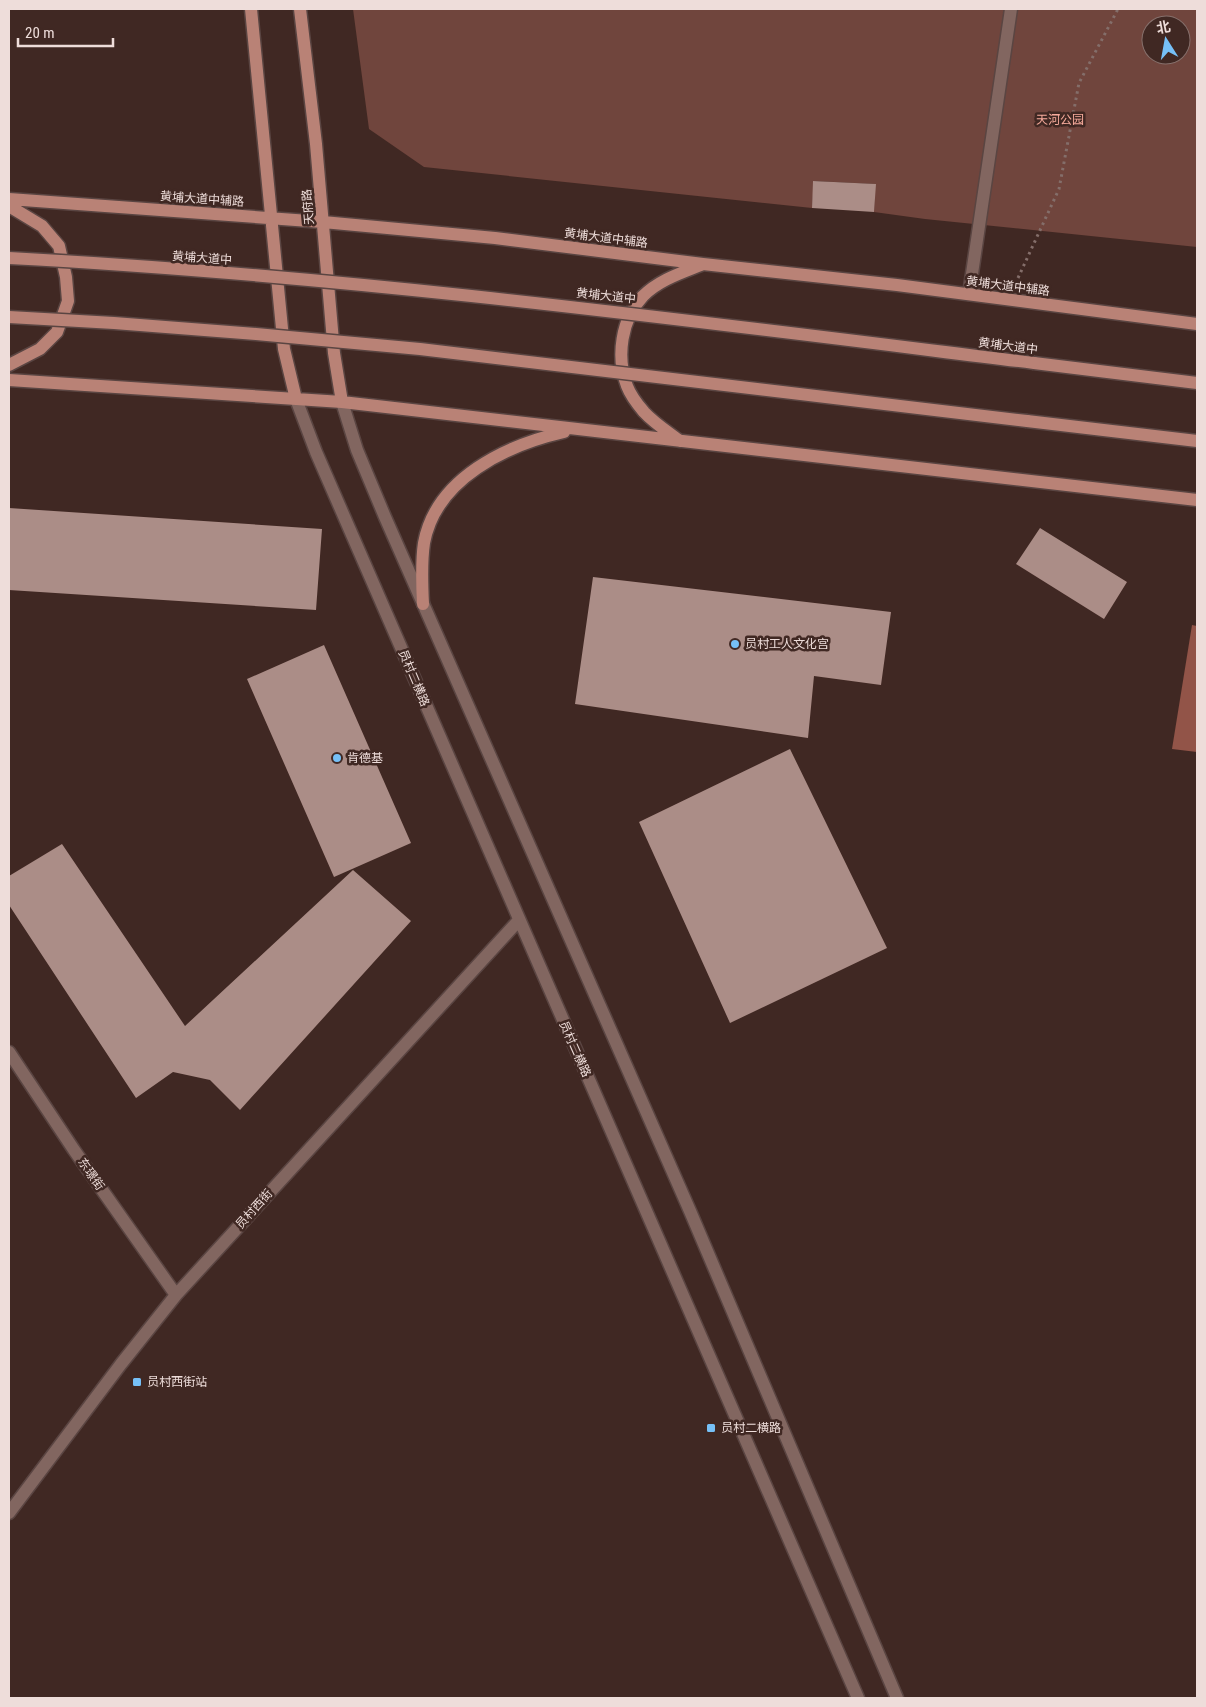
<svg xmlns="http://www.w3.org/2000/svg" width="1206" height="1707" font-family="'Roboto Condensed','Noto Sans SC',sans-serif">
<rect width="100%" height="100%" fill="#402823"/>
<path fill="#70453d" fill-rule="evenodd" d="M 353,9 L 1197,9 L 1197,247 L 925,219 L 874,212 L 875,184 L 814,181 L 812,208 L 424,167 L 369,129 ZM 1151,25 L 1181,25 L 1181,55 L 1151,55 Z"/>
<path fill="#925448" d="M 1192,625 L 1197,626 L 1197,752 L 1172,749 Z"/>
<path fill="#ab8d87" d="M 813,181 L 876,184 L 874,212 L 812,208 Z
M 9,508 L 322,529 L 316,610 L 9,590 Z
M 1040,528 L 1127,582 L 1104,619 L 1016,564 Z
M 593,577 L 891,612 L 881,685 L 814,676 L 808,738 L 575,704 Z
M 324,645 L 411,843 L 334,877 L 247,679 Z
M 790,749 L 887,948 L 730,1023 L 639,822 Z
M 62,844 L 185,1026 L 353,870 L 411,921 L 240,1110 L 210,1080 L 173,1072 L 136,1098 L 9,905 L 9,876 Z"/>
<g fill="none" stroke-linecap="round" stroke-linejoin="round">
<g stroke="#5a4542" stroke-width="15">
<path id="minor" d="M 969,294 L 1011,9
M 296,399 L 316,452 L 858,1698
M 342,402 L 357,450 L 385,517 L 690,1211 L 897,1698
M 9,1052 L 74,1150 L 176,1295
M 9,1513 L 121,1364 L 176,1295 L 519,920"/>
</g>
<g stroke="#5a4542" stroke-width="15">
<path id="major" d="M 251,9 L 284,349 L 296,399
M 300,9 L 316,144 L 334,353 L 342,402
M 9,199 L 323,222 L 495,238 L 703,264 L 897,285 L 1197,324
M 9,206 L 42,226 L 59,246 L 66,277 L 68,301 L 57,332 L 40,349 L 9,365
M 1034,363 L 1197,383
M 9,380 L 342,402 L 1197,500
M 1027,421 L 1197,441
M 680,441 C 668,432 654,423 644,412 C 638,405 630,394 627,386 C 616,357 621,319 643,296 C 659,280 681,273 701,265
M 423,604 C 422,584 421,563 424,543 C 436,478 507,445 564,432"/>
</g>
<path stroke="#846e6a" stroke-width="3" stroke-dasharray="2.5 4" stroke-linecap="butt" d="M 1018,278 L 1059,189 L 1079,83 L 1118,9"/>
<use href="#minor" stroke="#826660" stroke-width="12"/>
<use href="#major" stroke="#b98276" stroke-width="12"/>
<g stroke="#5a4542" stroke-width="15" stroke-linecap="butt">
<path id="major-bridge" d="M 9,258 C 352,276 693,321 1034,363
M 9,317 L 114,323 L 256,334 L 420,349 L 1027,421"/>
</g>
<use href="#major-bridge" stroke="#b98276" stroke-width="12"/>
</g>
<g fill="#76c0f7" stroke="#402823" stroke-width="2">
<circle cx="735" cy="644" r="5"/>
<circle cx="337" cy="758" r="5"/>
<rect x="132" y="1377" width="10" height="10" rx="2.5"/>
<rect x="706" y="1423" width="10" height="10" rx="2.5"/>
</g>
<g text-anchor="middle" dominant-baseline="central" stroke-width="5" stroke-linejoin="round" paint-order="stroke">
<g font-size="12" fill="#f7ab9c" stroke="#402823">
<text x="1060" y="120">天河公园</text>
</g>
<g font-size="12" fill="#eeddda" stroke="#402823">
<text transform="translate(202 199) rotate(4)">黄埔大道中辅路</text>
<text transform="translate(308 207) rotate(-95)">天府路</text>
<text transform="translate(606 238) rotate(7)">黄埔大道中辅路</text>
<text transform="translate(202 258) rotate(4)">黄埔大道中</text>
<text transform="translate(1008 286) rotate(7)">黄埔大道中辅路</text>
<text transform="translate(606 296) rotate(6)">黄埔大道中</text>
<text transform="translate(1008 346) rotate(7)">黄埔大道中</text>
<text transform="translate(414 678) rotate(67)">员村二横路</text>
<text transform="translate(575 1049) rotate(66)">员村二横路</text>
<text transform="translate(91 1174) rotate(55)">东璟街</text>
<text transform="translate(254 1209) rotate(-48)">员村西街</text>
</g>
<g font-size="12" fill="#eeddda" stroke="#402823" text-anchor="start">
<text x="745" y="644">员村工人文化宫</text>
<text x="347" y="758">肯德基</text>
<text x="147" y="1382">员村西街站</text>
<text x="721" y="1428">员村二横路</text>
</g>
</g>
<rect width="1206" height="1707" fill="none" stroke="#eeddda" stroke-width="20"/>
<g transform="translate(1166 40) rotate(349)"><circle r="24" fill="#402823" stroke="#86706c"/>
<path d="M0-4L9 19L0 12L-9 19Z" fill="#76c0f7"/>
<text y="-8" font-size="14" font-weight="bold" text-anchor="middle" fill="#eeddda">北</text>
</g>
<path d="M18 38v8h95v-8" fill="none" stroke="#eeddda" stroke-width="2.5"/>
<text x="25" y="38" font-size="15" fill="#eeddda" stroke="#402823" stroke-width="4" paint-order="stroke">20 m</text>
</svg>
